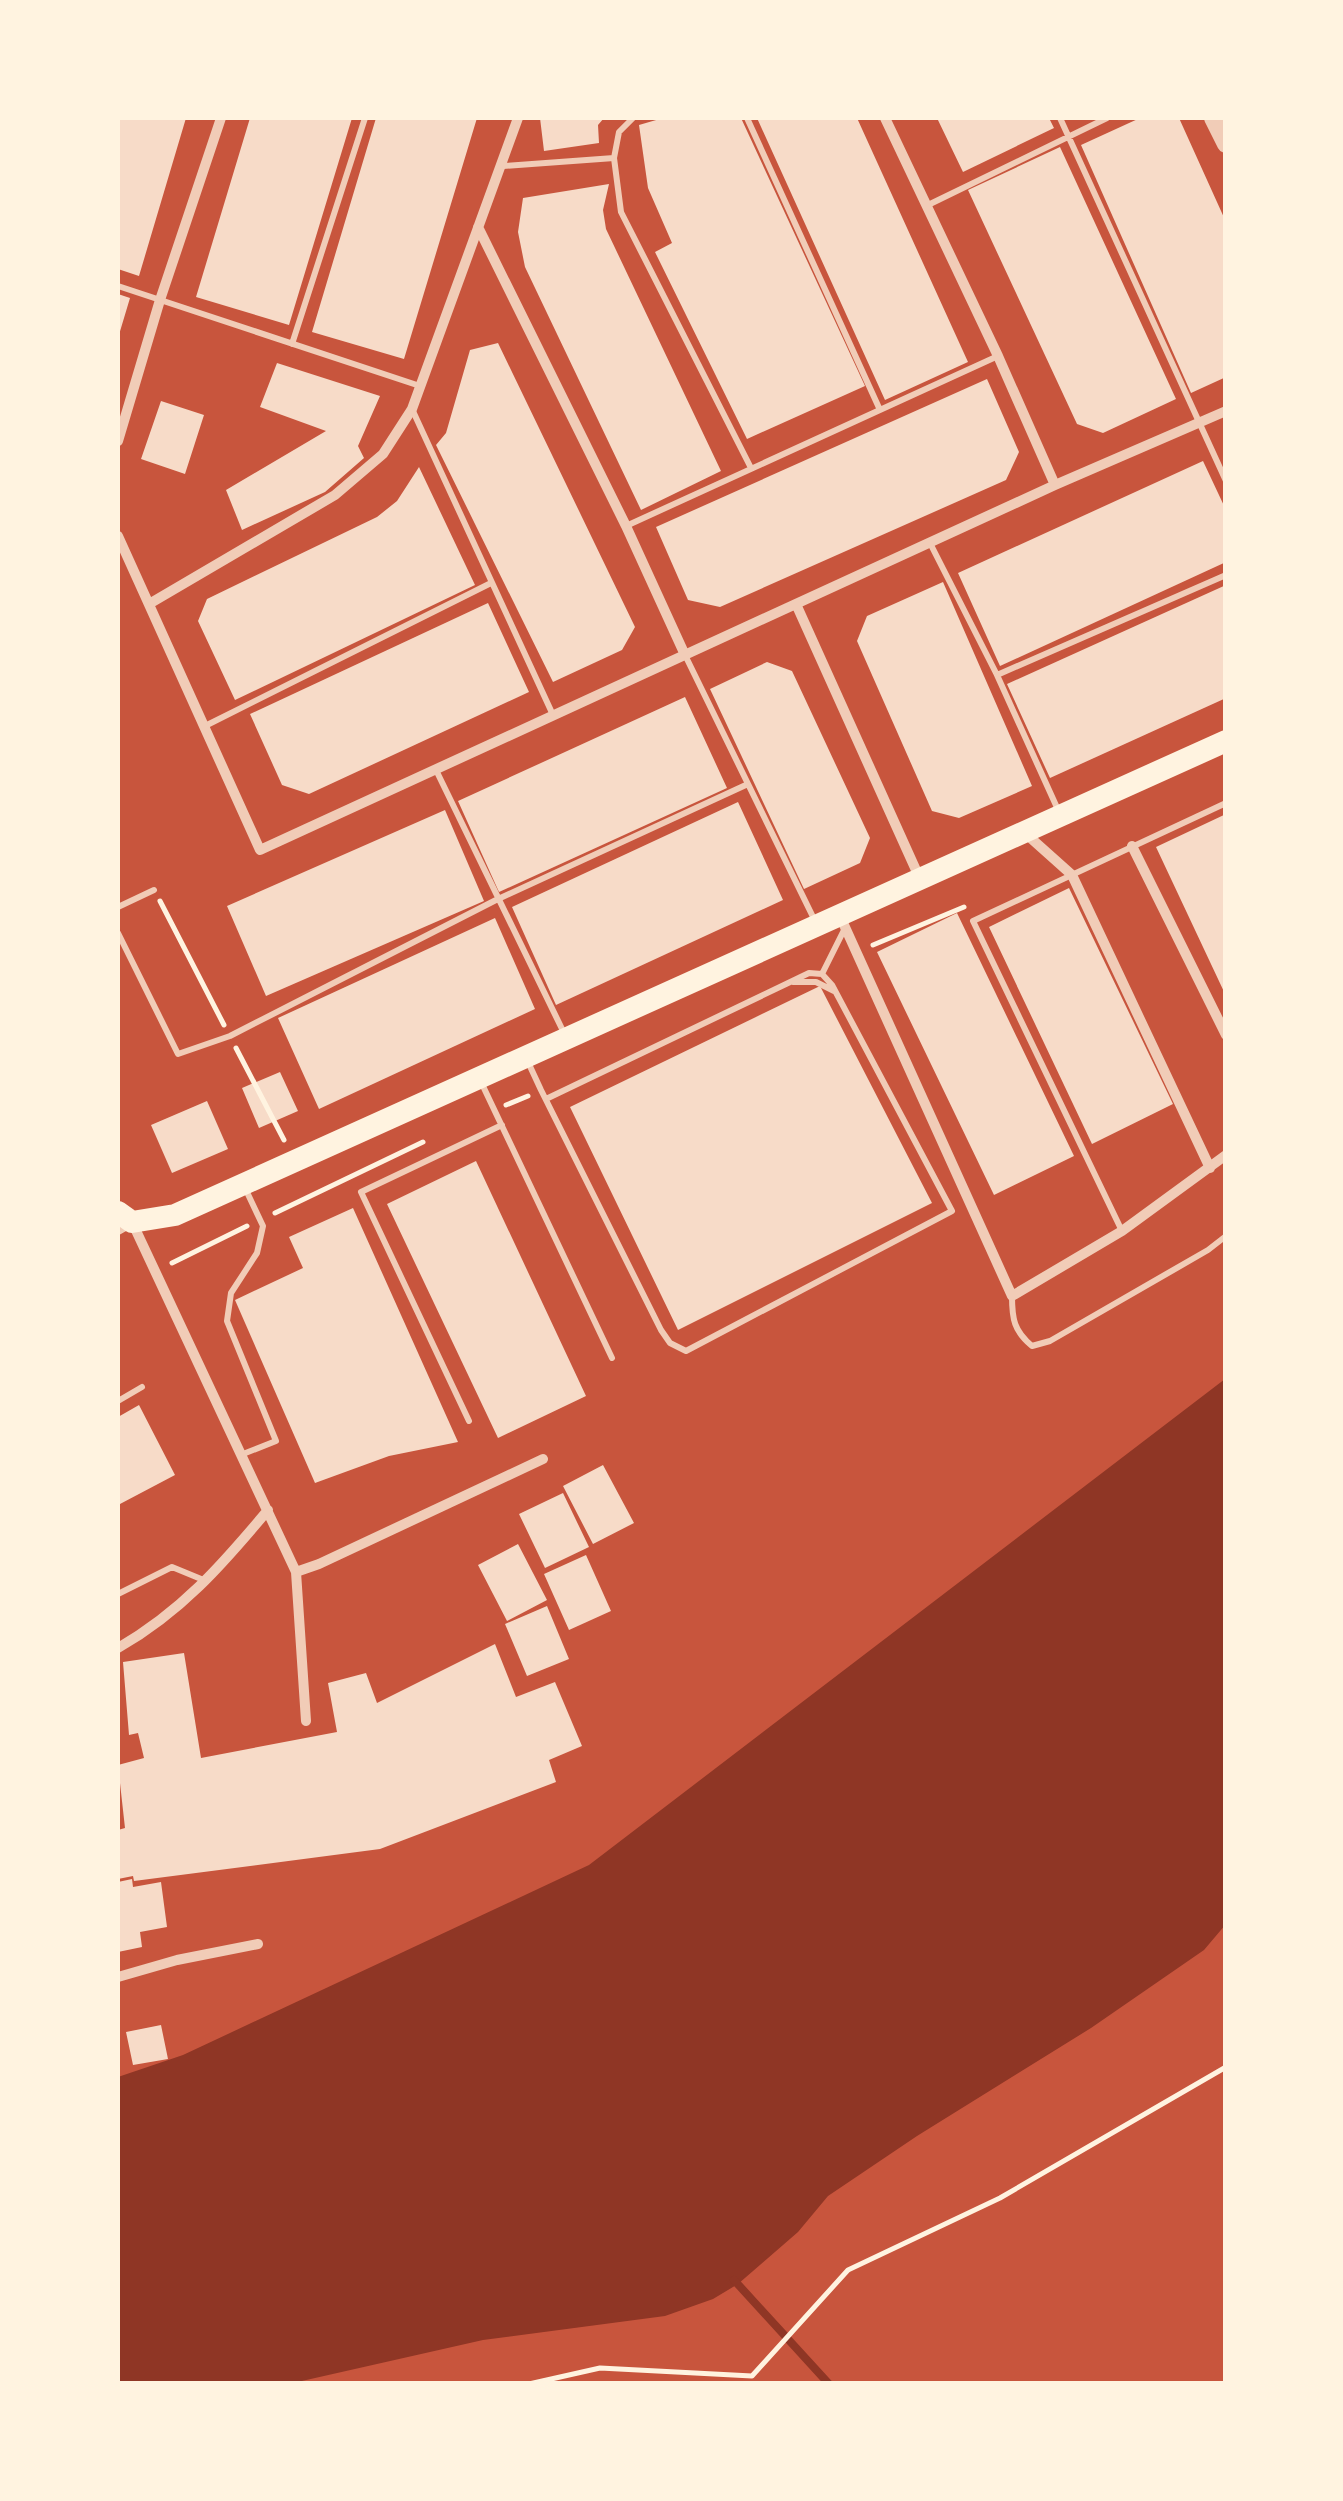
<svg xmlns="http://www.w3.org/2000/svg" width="1343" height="2501" font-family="'Titillium Web',sans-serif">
<rect width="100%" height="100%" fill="#c8553d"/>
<path fill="#8f3625" d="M 1225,1379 L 1226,1924 L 1204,1950 L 1091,2028 L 917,2136 L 828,2196 L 798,2232 L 738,2284 L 713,2299 L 665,2316 L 483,2340 L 293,2383 L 118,2383 L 118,2077 L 183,2055 L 589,1865 Z"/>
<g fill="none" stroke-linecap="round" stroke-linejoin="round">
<path stroke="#8f3625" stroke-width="8" d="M 734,2280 L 829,2384"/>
</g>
<path fill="#f7dbc8" d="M 118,118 L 186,118 L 139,276 L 118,269 Z
M 250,118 L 352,118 L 289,325 L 196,297 Z
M 376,118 L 477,118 L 404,359 L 312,332 Z
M 540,118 L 604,118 L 598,125 L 599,143 L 544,151 Z
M 663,118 L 741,118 L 865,386 L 747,439 L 655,252 L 672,243 L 648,188 L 639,125 Z
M 757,118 L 857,118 L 968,362 L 885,400 Z
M 937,118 L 1049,118 L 1054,128 L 963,172 Z
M 1140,118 L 1179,118 L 1226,222 L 1226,377 L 1191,393 L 1081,145 Z
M 1060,147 L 1176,399 L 1103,433 L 1077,424 L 968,190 Z
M 609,184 L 603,210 L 606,229 L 721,471 L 641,510 L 525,267 L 518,232 L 523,198 Z
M 118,294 L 130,298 L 118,338 Z
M 498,343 L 635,627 L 622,650 L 553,682 L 436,445 L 446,433 L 470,350 Z
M 277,363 L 380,396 L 358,446 L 364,458 L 325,492 L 242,530 L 226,490 L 326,431 L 260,407 Z
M 987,379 L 1019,452 L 1006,480 L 720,607 L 688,600 L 656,527 Z
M 161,401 L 204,415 L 185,474 L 141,459 Z
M 1203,461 L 1226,510 L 1226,562 L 1000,666 L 958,573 Z
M 419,467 L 475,585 L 235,700 L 198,621 L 207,599 L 377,517 L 397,501 Z
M 943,582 L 1032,786 L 959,818 L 932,811 L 857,641 L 867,616 Z
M 1226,585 L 1226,698 L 1050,778 L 1007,684 Z
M 488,603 L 529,692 L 309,794 L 282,785 L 250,714 Z
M 767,662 L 792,671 L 870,838 L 860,863 L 804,889 L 710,689 Z
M 685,697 L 727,788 L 499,892 L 458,801 Z
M 738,802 L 783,900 L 556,1005 L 512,907 Z
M 445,810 L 484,901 L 266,996 L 227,906 Z
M 1226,814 L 1226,996 L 1156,847 Z
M 1069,888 L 1173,1104 L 1092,1144 L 989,927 Z
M 957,913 L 1074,1156 L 994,1195 L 877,952 Z
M 495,918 L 535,1009 L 319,1109 L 278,1018 Z
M 820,986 L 932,1203 L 678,1330 L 570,1107 Z
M 280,1072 L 298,1111 L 259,1128 L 242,1088 Z
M 207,1101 L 228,1149 L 172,1173 L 151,1125 Z
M 476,1161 L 586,1396 L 498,1438 L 387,1204 Z
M 353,1208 L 458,1442 L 389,1456 L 315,1483 L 235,1300 L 303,1268 L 289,1237 Z
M 139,1405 L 175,1475 L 120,1504 L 118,1417 Z
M 603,1465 L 634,1523 L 593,1544 L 563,1486 Z
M 563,1493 L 589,1547 L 545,1568 L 519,1514 Z
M 518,1544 L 547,1600 L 507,1621 L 478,1565 Z
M 586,1555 L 611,1611 L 569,1630 L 544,1574 Z
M 547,1606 L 569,1659 L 527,1676 L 505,1624 Z
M 495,1644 L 516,1697 L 555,1682 L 582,1746 L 549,1760 L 556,1782 L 380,1849 L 134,1881 L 133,1876 L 118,1879 L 118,1830 L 125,1828 L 118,1765 L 144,1758 L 138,1733 L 129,1735 L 123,1662 L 184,1653 L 201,1758 L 337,1732 L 328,1683 L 366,1673 L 377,1703 Z
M 132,1879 L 133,1887 L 161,1882 L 167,1927 L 140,1932 L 142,1947 L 118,1952 L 118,1882 Z
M 161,2025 L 168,2059 L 133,2065 L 126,2032 Z"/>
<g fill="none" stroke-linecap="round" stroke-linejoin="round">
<path stroke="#fff3e0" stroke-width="5" d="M 160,901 L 224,1025
M 873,945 L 964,907
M 236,1048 L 284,1140
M 506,1105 L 528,1096
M 275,1213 L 423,1142
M 172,1263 L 247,1226
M 529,2384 L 600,2368 L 752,2376 L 848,2270 L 1000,2198 L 1226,2067"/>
<path stroke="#f1ccb7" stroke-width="6" d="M 633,118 L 619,132 L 614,158 L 621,212 L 751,468
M 747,118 L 880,410
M 1060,118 L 1226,481
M 503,166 L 614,158
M 928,205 L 1107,118
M 118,286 L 420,386
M 292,344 L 365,118
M 412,409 L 553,715
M 626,526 L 998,356
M 930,543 L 997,675 L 1059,812
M 685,655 L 815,921
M 997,675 L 1226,575
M 207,725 L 491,583
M 436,770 L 564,1033
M 118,907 L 154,890
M 118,933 L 178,1054 L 230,1036 L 496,900 L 748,784
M 822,974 L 845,928
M 793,982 L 816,982 L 834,991
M 528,1062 L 541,1090 L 661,1330 L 670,1343 L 686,1351 L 952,1211 L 832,985 L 822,974 L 809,973 L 546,1099
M 482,1084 L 612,1358
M 1122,1231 L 973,921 L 1226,803
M 1012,1296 C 1012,1319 1014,1331 1032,1346 L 1050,1341 L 1208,1250 L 1226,1236
M 118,1401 L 142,1387
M 469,1421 L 361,1192 L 502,1125
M 243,1454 L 276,1441 L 227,1321 L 231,1293 L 257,1253 L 263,1226 L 246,1190
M 118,1594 L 172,1567 L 206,1581"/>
<path stroke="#f1ccb7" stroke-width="10" d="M 885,118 L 998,356 L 1055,485
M 478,227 L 626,526 L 685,655
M 118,441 L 160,300 L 221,118
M 118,536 L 260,850 L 1055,485 L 1226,411
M 149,604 L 335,495 L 383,454 L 412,409 L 518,118
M 796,604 L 920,879
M 1025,833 L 1072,875 L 1210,1168
M 1132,846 L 1226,1035
M 840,916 L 1012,1296 L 1122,1231 L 1226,1155
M 118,1230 L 132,1222 L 296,1572 L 306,1721
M 296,1572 L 319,1564 L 543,1459
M 118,1648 C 181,1612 222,1565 268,1510
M 118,1977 L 177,1960 L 258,1944"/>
<path stroke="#f1ccb7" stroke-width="18" d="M 1213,118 L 1226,144"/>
<path stroke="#fff3e0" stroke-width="22" d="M 118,1212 L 132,1222 L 175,1215 L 1226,741"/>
</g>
<rect width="1343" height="2501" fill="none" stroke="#fff3e0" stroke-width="240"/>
</svg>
